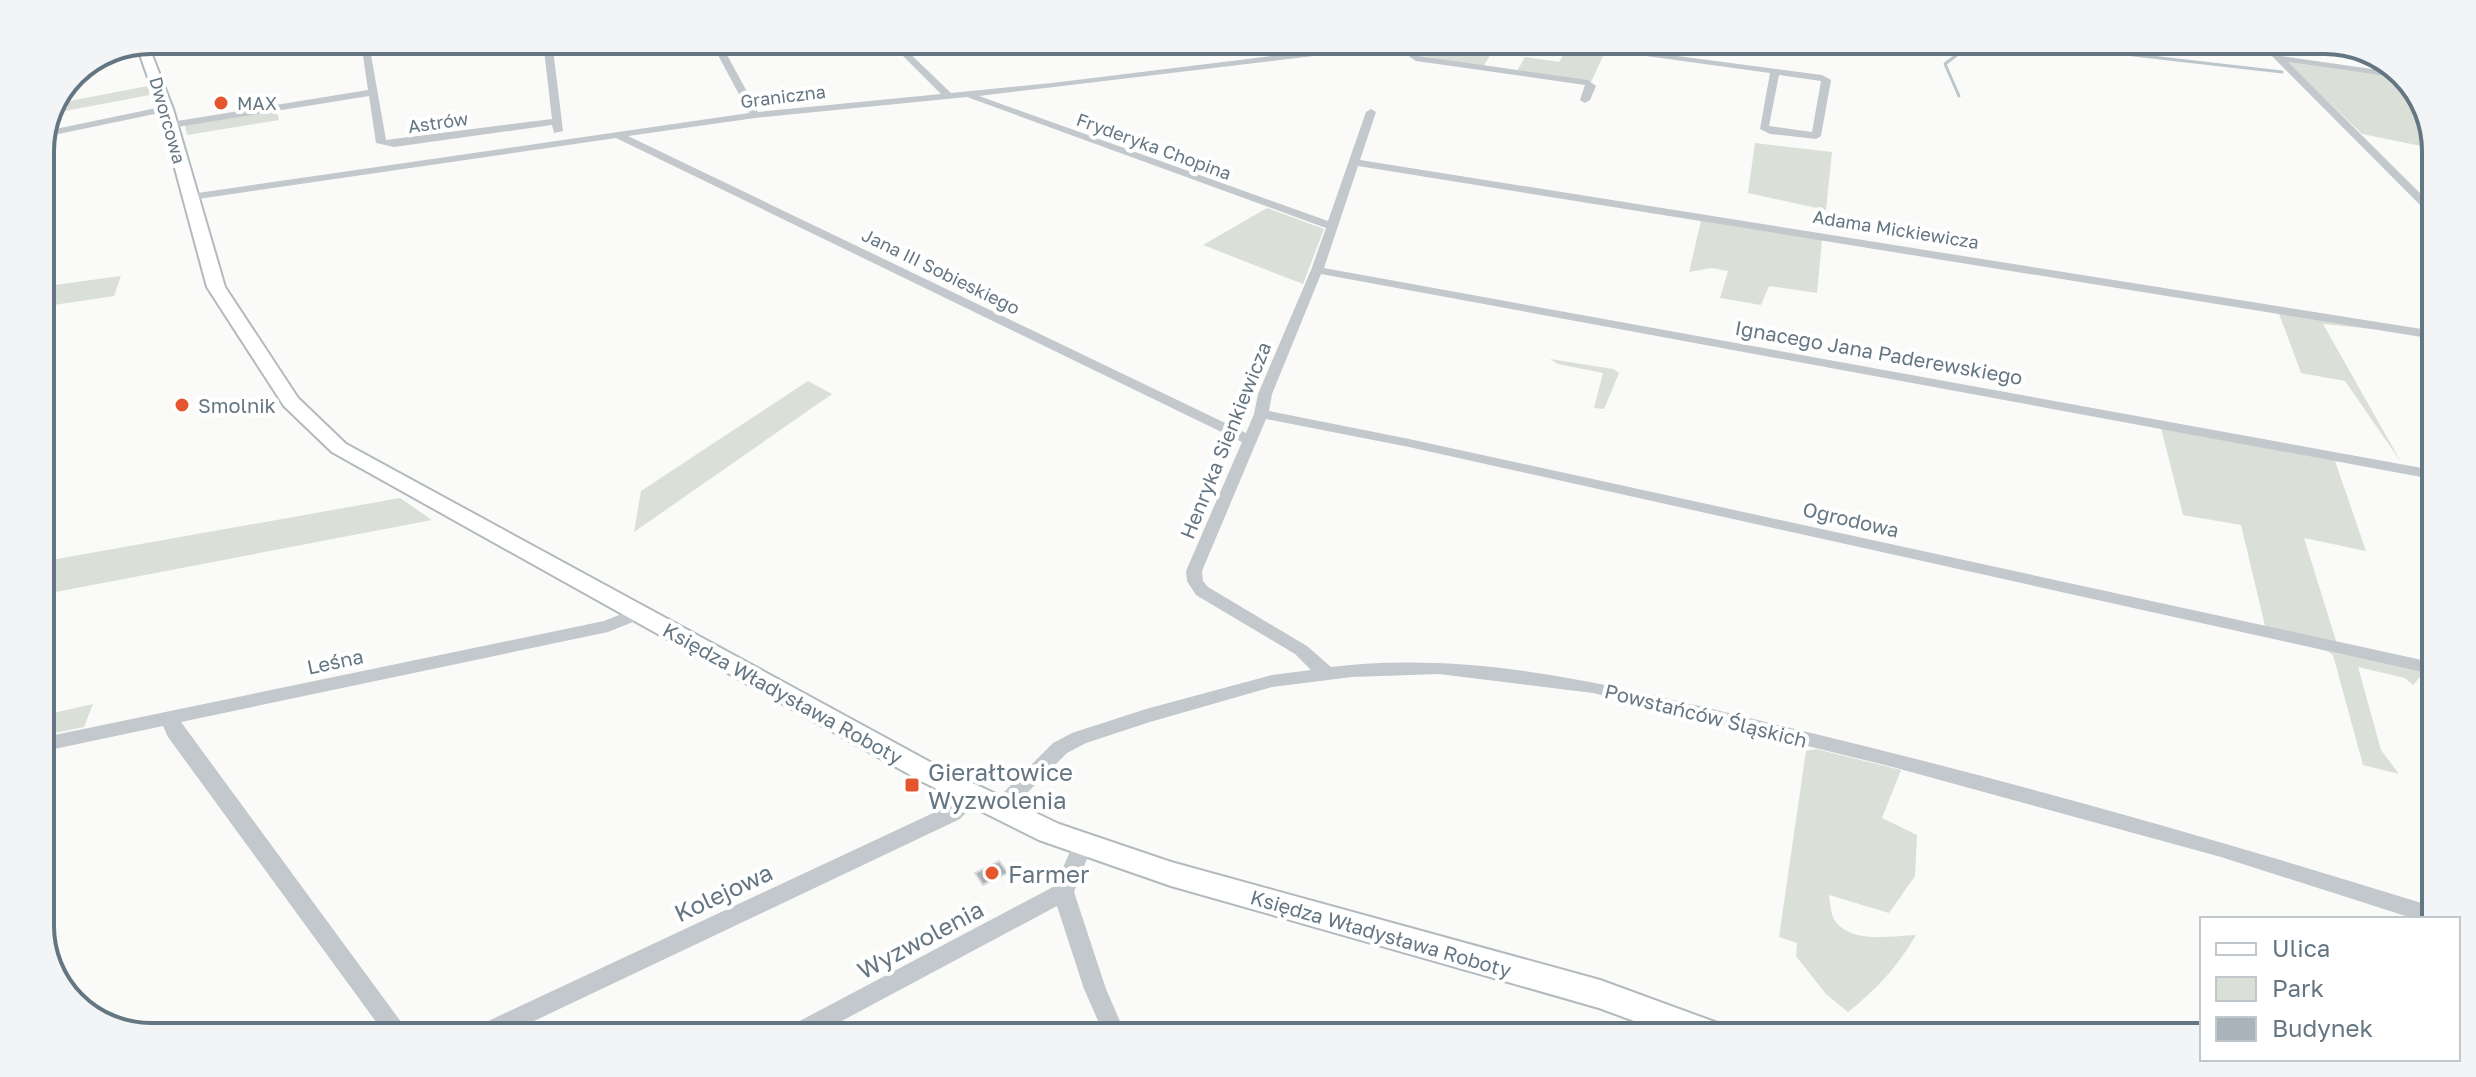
<svg xmlns="http://www.w3.org/2000/svg" width="2476" height="1077" font-family="'Golos Text',sans-serif">
<rect width="100%" height="100%" fill="#fafaf8"/>
<path fill="#dadfd7" d="M 1422,45 L 1451,45 L 1492,52 L 1483,67 L 1413,54 Z
M 1568,48 L 1605,52 L 1591,82 L 1517,71 L 1525,57 L 1559,62 Z
M 2287,62 L 2407,79 L 2413,84 L 2436,149 L 2362,134 Z
M 148,86 L 150,95 L 54,113 L 59,103 Z
M 276,109 L 279,120 L 187,135 L 185,125 Z
M 1755,143 L 1832,152 L 1826,210 L 1748,193 Z
M 1267,208 L 1324,229 L 1303,284 L 1203,245 Z
M 1701,221 L 1822,240 L 1817,293 L 1769,286 L 1761,305 L 1720,298 L 1728,271 L 1712,268 L 1689,272 Z
M 121,276 L 114,296 L 40,307 L 40,287 Z
M 2278,311 L 2381,330 L 2323,324 L 2401,462 L 2345,381 L 2301,373 Z
M 1550,359 L 1613,369 L 1619,373 L 1604,409 L 1594,408 L 1603,373 L 1558,364 Z
M 808,381 L 832,394 L 634,532 L 641,491 Z
M 2161,428 L 2335,461 L 2366,551 L 2304,538 L 2337,644 L 2265,626 L 2241,525 L 2183,515 Z
M 400,498 L 432,520 L 40,595 L 40,562 Z
M 2327,651 L 2431,674 L 2431,679 L 2420,677 L 2413,685 L 2405,678 L 2358,667 L 2381,750 L 2399,774 L 2363,765 L 2333,655 Z
M 93,704 L 84,727 L 40,736 L 40,716 Z
M 1816,749 L 1901,770 L 1882,818 L 1917,835 L 1915,876 L 1889,913 L 1829,895 C 1830,903 1831,915 1835,921 C 1852,944 1892,936 1916,935 C 1898,966 1876,990 1848,1012 L 1826,994 L 1796,956 L 1797,943 L 1779,937 L 1806,751 Z"/>
<g fill="none" stroke-linecap="round" stroke-linejoin="round">
<path stroke="#bbc7cb" stroke-width="3" d="M 2064,47 L 2282,72
M 1959,96 L 1945,64 L 1967,47"/>
</g>
<path fill="#aab3b9" stroke="#dcdcda" stroke-width="2" d="M 999,861 L 1008,873 L 983,885 L 975,873 Z"/>
<g fill="none" stroke-linecap="round" stroke-linejoin="round">
<g stroke="#b3babf" stroke-width="4">
<path id="secondary" d="M 147,42 L 173,109 L 225,287 L 298,398 L 346,444 L 941,768 L 1059,824 L 1171,862 L 1600,980 L 1723,1025 L 1728,1035 L 1672,1035 L 1599,1008 L 1171,886 L 1039,840 L 923,782 L 332,452 L 284,406 L 207,287 L 159,109 L 137,46 Z"/>
</g>
<path fill="#c3c8cc" fill-rule="evenodd" d="M 355,41 L 364,41 L 370,49 L 386,140 L 552,119 L 543,41 L 552,41 L 563,131 L 554,133 L 552,125 L 394,147 L 376,143 L 369,96 L 171,128 L 166,125 L 171,122 L 368,90 L 362,49 Z
M 711,42 L 720,42 L 758,112 L 941,94 L 890,43 L 899,43 L 951,93 L 1052,83 L 1362,45 L 1384,45 L 1380,48 L 979,96 L 1328,221 L 1366,112 L 1371,109 L 1376,112 L 1360,160 L 2434,331 L 2434,339 L 1358,166 L 1324,268 L 2433,470 L 2432,479 L 1321,274 L 1272,394 L 1269,411 L 1409,439 L 2431,662 L 2431,674 L 1409,447 L 1266,419 L 1202,571 L 1203,581 L 1208,587 L 1307,646 L 1331,667 C 1488,648 1643,693 1795,729 C 2008,780 2219,840 2428,905 L 2428,919 L 2415,919 L 2221,857 L 1889,766 L 1593,693 L 1439,674 L 1352,677 L 1272,687 L 1150,722 L 1086,743 L 1067,753 L 1006,814 L 999,817 L 992,814 L 989,809 L 992,804 L 1053,743 L 1072,733 L 1146,709 L 1272,675 L 1311,670 L 1295,654 L 1196,595 L 1187,581 L 1186,571 L 1242,442 L 616,138 L 191,200 L 185,197 L 191,194 L 749,113 ZM 967,97 L 1326,228 L 1311,270 L 1258,394 L 1254,414 L 1246,433 L 628,136 L 755,118 Z
M 1412,45 L 1421,45 L 1414,53 L 1419,56 L 1588,80 L 1596,86 L 1590,100 L 1585,103 L 1580,100 L 1585,85 L 1416,61 L 1404,53 Z
M 1566,45 L 1594,45 L 1822,75 L 1831,80 L 1821,136 L 1816,139 L 1770,134 L 1760,129 L 1770,73 ZM 1779,75 L 1821,81 L 1812,132 L 1769,126 Z
M 2264,48 L 2273,48 L 2281,56 L 2400,73 L 2407,79 L 2288,62 L 2435,208 L 2435,217 L 2431,216 Z
M 166,106 L 171,109 L 169,111 L 44,137 L 46,131 Z
M 637,608 L 643,610 L 646,614 L 643,618 L 608,632 L 181,722 L 407,1030 L 382,1030 L 168,737 L 163,726 L 40,752 L 40,738 L 604,621 Z
M 972,788 L 979,791 L 982,796 L 960,819 L 515,1030 L 481,1030 L 484,1023 L 946,807 L 965,791 Z
M 1082,838 L 1089,840 L 1092,846 L 1074,892 L 1106,989 L 1125,1033 L 1103,1032 L 1084,989 L 1057,906 L 823,1031 L 791,1031 L 794,1024 L 1055,886 L 1075,840 Z"/>
<use href="#secondary" fill="#fff" fill-rule="evenodd"/>
</g>
<g fill="#e4572e" stroke="#fff" stroke-width="3">
<circle cx="221" cy="103" r="8"/>
<circle cx="182" cy="405" r="8"/>
<rect x="904" y="777" width="16" height="16" rx="4"/>
<circle cx="992" cy="873" r="8"/>
</g>
<g text-anchor="middle" dominant-baseline="central" stroke-width="8" stroke-linejoin="round" paint-order="stroke">
<g font-size="18" fill="#657683" stroke="#fff">
<text transform="translate(783 96) rotate(-7)">Graniczna</text>
<text transform="translate(168 120) rotate(74)">Dworcowa</text>
<text transform="translate(438 122) rotate(-8)">Astrów</text>
<text transform="translate(1154 146) rotate(20)">Fryderyka Chopina</text>
<text transform="translate(1896 229) rotate(9)">Adama Mickiewicza</text>
<text transform="translate(941 271) rotate(26)">Jana III Sobieskiego</text>
</g>
<g font-size="18" fill="#657683" stroke="#fff" text-anchor="start">
<text x="237" y="103">MAX</text>
</g>
<g font-size="20" fill="#657683" stroke="#fff">
<text transform="translate(1879 352) rotate(10)">Ignacego Jana Paderewskiego</text>
<text transform="translate(1225 440) rotate(-68)">Henryka Sienkiewicza</text>
<text transform="translate(1851 519) rotate(13)">Ogrodowa</text>
<text transform="translate(335 661) rotate(-12)">Leśna</text>
<text transform="translate(783 693) rotate(29)">Księdza Władysława Roboty</text>
<text transform="translate(1706 715) rotate(14)">Powstańców Śląskich</text>
<text transform="translate(1381 933) rotate(16)">Księdza Władysława Roboty</text>
</g>
<g font-size="20" fill="#657683" stroke="#fff" text-anchor="start">
<text x="198" y="405">Smolnik</text>
</g>
<g font-size="24" fill="#657683" stroke="#fff" text-anchor="start">
<text x="928" y="771">Gierałtowice<tspan x="928" dy="28">Wyzwolenia</tspan></text>
<text x="1008" y="873">Farmer</text>
</g>
<g font-size="24" fill="#657683" stroke="#fff">
<text transform="translate(723 892) rotate(-25)">Kolejowa</text>
<text transform="translate(920 939) rotate(-28)">Wyzwolenia</text>
</g>
</g>
<path d="M0 0H2476V1077H0ZM151 54H2325A97 97 0 0 1 2422 151V926A97 97 0 0 1 2325 1023H151A97 97 0 0 1 54 926V151A97 97 0 0 1 151 54Z" fill="#f3f4f5" fill-rule="evenodd"/>
<path fill="none" stroke="#657683" stroke-width="4" d="M151 54H2325A97 97 0 0 1 2422 151V926A97 97 0 0 1 2325 1023H151A97 97 0 0 1 54 926V151A97 97 0 0 1 151 54Z"/>
<rect x="2200" y="917" width="260" height="144" fill="#ffffff" stroke="#c1c8cd" stroke-width="2"/>
<rect x="2216" y="943" width="40" height="12" fill="#ffffff" stroke="#c1c8cd" stroke-width="2"/>
<text x="2272" y="957" font-size="24" fill="#657683">Ulica</text>
<rect x="2216" y="977" width="40" height="24" fill="#dadfd7" stroke="#c1c8cd" stroke-width="2"/>
<text x="2272" y="997" font-size="24" fill="#657683">Park</text>
<rect x="2216" y="1017" width="40" height="24" fill="#aab3b9" stroke="#c1c8cd" stroke-width="2"/>
<text x="2272" y="1037" font-size="24" fill="#657683">Budynek</text>
</svg>
